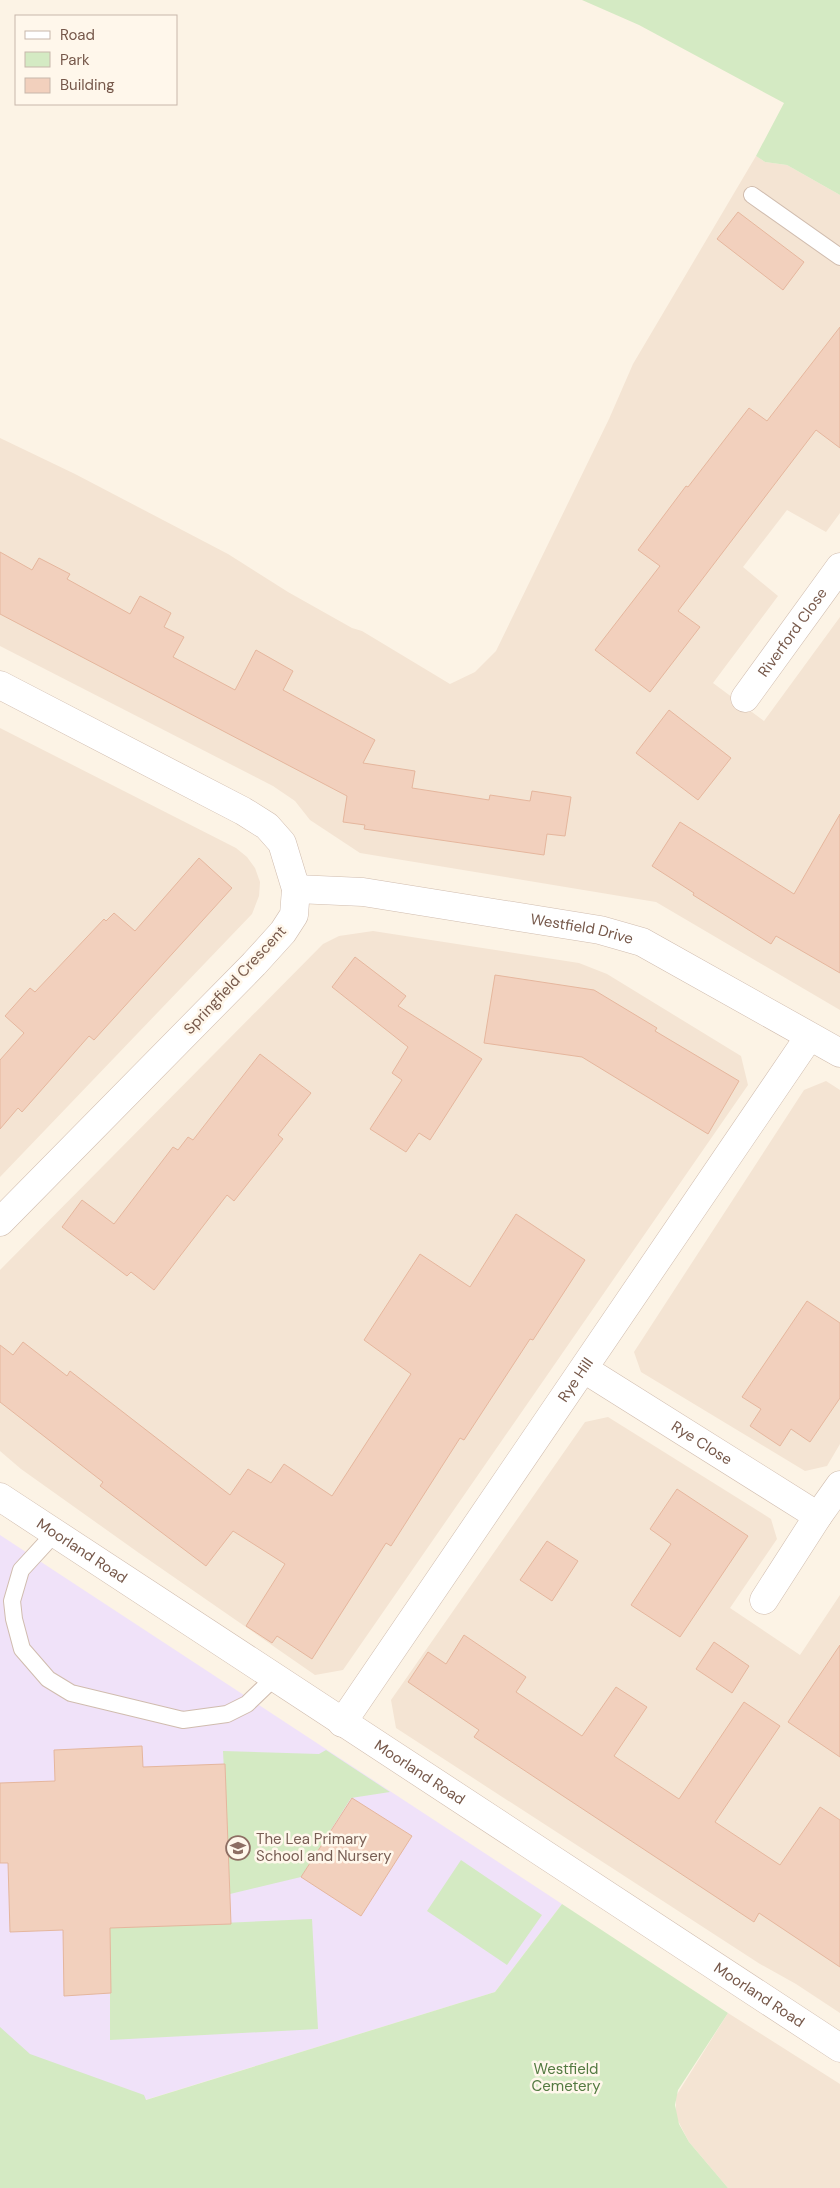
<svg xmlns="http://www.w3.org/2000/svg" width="840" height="2188" font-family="'DM Sans',sans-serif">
<rect width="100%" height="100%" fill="#fcf3e5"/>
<path fill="#f4e4d3" d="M 756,156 L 765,162 L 787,165 L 840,195 L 840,513 L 826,532 L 787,510 L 743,567 L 778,596 L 713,683 L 764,721 L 840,617 L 840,1010 L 656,902 L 360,853 L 310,820 L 295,801 L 273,786 L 0,646 L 0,438 L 75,474 L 228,554 L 288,592 L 352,628 L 362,631 L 450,684 L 475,672 L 496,651 L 609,419 L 633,364 Z
M 0,728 L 236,848 L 247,857 L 255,868 L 260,882 L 259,896 L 252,914 L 0,1177 Z
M 373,931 L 579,963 L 607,974 L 741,1056 L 748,1085 L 343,1670 L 315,1675 L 139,1553 L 21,1469 L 0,1451 L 0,1270 L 323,944 L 339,936 Z
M 826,1081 L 840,1090 L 840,1444 L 827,1466 L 805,1471 L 641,1372 L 634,1352 L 804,1090 Z
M 608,1417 L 771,1519 L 777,1539 L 730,1608 L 800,1655 L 840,1595 L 840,2013 L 796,1984 L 760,1964 L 396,1728 L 391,1700 L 585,1422 Z
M 728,2013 L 840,2084 L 840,2188 L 728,2188 L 689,2142 L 676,2117 L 676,2096 Z"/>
<path fill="#f0e2f9" d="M 0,1535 L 562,1904 L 495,1992 L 0,2145 Z"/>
<path fill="#d4eac3" d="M 582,0 L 840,0 L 840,195 L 787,165 L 765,162 L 756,156 L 784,103 L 639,25 Z
M 326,1750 L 390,1792 L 351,1798 L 301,1877 L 230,1894 L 223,1751 L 319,1754 Z
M 461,1860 L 542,1915 L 507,1965 L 427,1911 Z
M 562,1904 L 728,2013 L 678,2090 L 675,2105 L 679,2124 L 689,2142 L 728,2188 L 0,2188 L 0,2027 L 30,2054 L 144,2095 L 146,2100 L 495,1992 Z
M 312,1919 L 318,2029 L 110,2040 L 110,1950 L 64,1930 Z"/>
<path fill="#f2d0bd" stroke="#e5b69d" d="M 738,212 L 804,262 L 783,290 L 717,239 Z
M 840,327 L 840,448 L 816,430 L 678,611 L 700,627 L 650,692 L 595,650 L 660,566 L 638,550 L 686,486 L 688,487 L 749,408 L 767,421 Z
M 0,552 L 32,570 L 39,558 L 70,574 L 67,579 L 130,614 L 140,596 L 171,613 L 164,627 L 184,637 L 173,657 L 235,690 L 256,650 L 293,671 L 283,690 L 375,740 L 363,763 L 415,771 L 412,788 L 489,800 L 490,795 L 530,801 L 532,791 L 571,797 L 565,836 L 547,834 L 544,855 L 364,829 L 365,825 L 343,822 L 347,796 L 0,614 Z
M 669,710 L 731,758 L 698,800 L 636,753 Z
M 840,814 L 840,973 L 776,936 L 771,944 L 693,895 L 694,893 L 652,866 L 680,822 L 794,894 Z
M 199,858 L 232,888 L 94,1040 L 89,1036 L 22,1112 L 18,1108 L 0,1129 L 0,1060 L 24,1033 L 5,1016 L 30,988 L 35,992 L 104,919 L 106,921 L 114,913 L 135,931 Z
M 355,957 L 406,996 L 398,1006 L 482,1059 L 430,1140 L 419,1133 L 406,1152 L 370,1129 L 402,1080 L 392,1073 L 408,1047 L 332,987 Z
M 495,975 L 594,990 L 657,1028 L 655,1031 L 739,1081 L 708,1134 L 582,1057 L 484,1043 Z
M 260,1054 L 311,1093 L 278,1135 L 283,1139 L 234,1201 L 227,1195 L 154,1290 L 131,1272 L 127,1276 L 62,1227 L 82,1200 L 114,1224 L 173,1147 L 178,1150 L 188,1137 L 193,1140 Z
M 516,1214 L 585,1260 L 533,1340 L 530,1339 L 464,1440 L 460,1438 L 391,1546 L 386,1543 L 312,1659 L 277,1636 L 272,1643 L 246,1626 L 285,1564 L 233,1531 L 206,1566 L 100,1486 L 103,1482 L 0,1402 L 0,1345 L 13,1355 L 23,1342 L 67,1376 L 70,1371 L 230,1495 L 248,1469 L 271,1483 L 284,1464 L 332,1496 L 411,1374 L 364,1340 L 420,1254 L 470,1287 Z
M 807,1301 L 840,1323 L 840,1398 L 810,1442 L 791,1429 L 780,1446 L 750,1426 L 761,1409 L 742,1397 Z
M 677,1489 L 748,1536 L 680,1637 L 631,1605 L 671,1544 L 650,1529 Z
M 547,1541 L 578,1561 L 552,1601 L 520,1580 Z
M 464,1635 L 526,1677 L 516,1692 L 582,1736 L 616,1687 L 647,1707 L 614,1756 L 679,1799 L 744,1702 L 780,1726 L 715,1822 L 780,1865 L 820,1807 L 840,1820 L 840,1967 L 759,1913 L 754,1922 L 557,1792 L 474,1737 L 479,1730 L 408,1682 L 428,1652 L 446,1664 Z
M 714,1642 L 749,1666 L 732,1693 L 696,1669 Z
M 840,1645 L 840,1757 L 788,1722 Z
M 142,1746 L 143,1767 L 225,1764 L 231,1924 L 110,1928 L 111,1993 L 64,1996 L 63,1930 L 10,1932 L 8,1863 L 0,1863 L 0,1783 L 55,1781 L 54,1750 Z
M 352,1798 L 412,1836 L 361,1916 L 301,1877 Z"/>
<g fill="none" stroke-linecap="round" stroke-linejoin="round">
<g stroke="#d0bcae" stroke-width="18">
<path id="service" d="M 752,195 L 840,257
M 55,1533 L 21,1570 L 12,1601 L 14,1619 L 22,1649 L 48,1679 L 71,1693 L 183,1720 L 227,1714 L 247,1704 L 275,1677"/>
</g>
<g stroke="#d0bcae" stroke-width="29">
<g id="minor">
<path d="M 0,685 L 243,811 L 267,826 L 282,843 L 296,889 L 294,915 L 283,932 L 254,964 L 0,1222"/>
<path id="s1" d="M 745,698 L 840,567"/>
<path id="s2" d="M 296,889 L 363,892 L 600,930 L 642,942 L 840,1053"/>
<path id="s3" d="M 584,1369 L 818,1516 L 840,1485"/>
<path id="s4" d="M 0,1497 L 840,2048"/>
<path d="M 764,1600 L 818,1516"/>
<path id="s5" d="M 342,1723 L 809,1037"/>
</g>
</g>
<use href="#service" stroke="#fff" stroke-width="16"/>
<use href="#minor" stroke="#fff" stroke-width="28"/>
</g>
<defs>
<g id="school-ring" transform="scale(1.25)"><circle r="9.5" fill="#fff7eb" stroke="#8d6e63" stroke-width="1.5"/><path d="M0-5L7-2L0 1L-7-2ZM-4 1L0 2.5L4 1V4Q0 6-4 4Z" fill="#8d6e63"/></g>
</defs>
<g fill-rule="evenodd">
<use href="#school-ring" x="238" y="1848"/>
</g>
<g text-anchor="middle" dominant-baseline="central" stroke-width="5" stroke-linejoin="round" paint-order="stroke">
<g font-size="15" fill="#76584a" stroke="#fff7eb">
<text stroke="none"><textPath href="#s1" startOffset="81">Riverford Close</textPath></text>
<text stroke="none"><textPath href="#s2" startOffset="289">Westfield Drive</textPath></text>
<text transform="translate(235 980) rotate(-47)">Springfield Crescent</text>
<text stroke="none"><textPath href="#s5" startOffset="415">Rye Hill</textPath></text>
<text stroke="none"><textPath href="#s3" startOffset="139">Rye Close</textPath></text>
<text stroke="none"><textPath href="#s4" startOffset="98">Moorland Road</textPath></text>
<text stroke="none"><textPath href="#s4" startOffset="502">Moorland Road</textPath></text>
<text stroke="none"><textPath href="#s4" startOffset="908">Moorland Road</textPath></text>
</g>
<g font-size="15" fill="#785e54" stroke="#fff7eb" text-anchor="start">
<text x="256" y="1839">The Lea Primary<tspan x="256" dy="17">School and Nursery</tspan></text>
</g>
<g font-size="15" fill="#547b42" stroke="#fff7eb">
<text x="566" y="2069">Westfield<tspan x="566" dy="17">Cemetery</tspan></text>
</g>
</g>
<rect x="15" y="15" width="162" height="90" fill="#fff7eb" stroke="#c8b7ab"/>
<rect x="25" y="31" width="25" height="8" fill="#ffffff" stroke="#c8b7ab"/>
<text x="60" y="40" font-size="15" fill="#76584a">Road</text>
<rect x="25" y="52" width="25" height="15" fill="#d4eac3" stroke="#c8b7ab"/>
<text x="60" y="65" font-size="15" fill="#76584a">Park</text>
<rect x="25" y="78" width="25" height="15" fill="#f2d0bd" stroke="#c8b7ab"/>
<text x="60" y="90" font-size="15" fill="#76584a">Building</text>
</svg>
